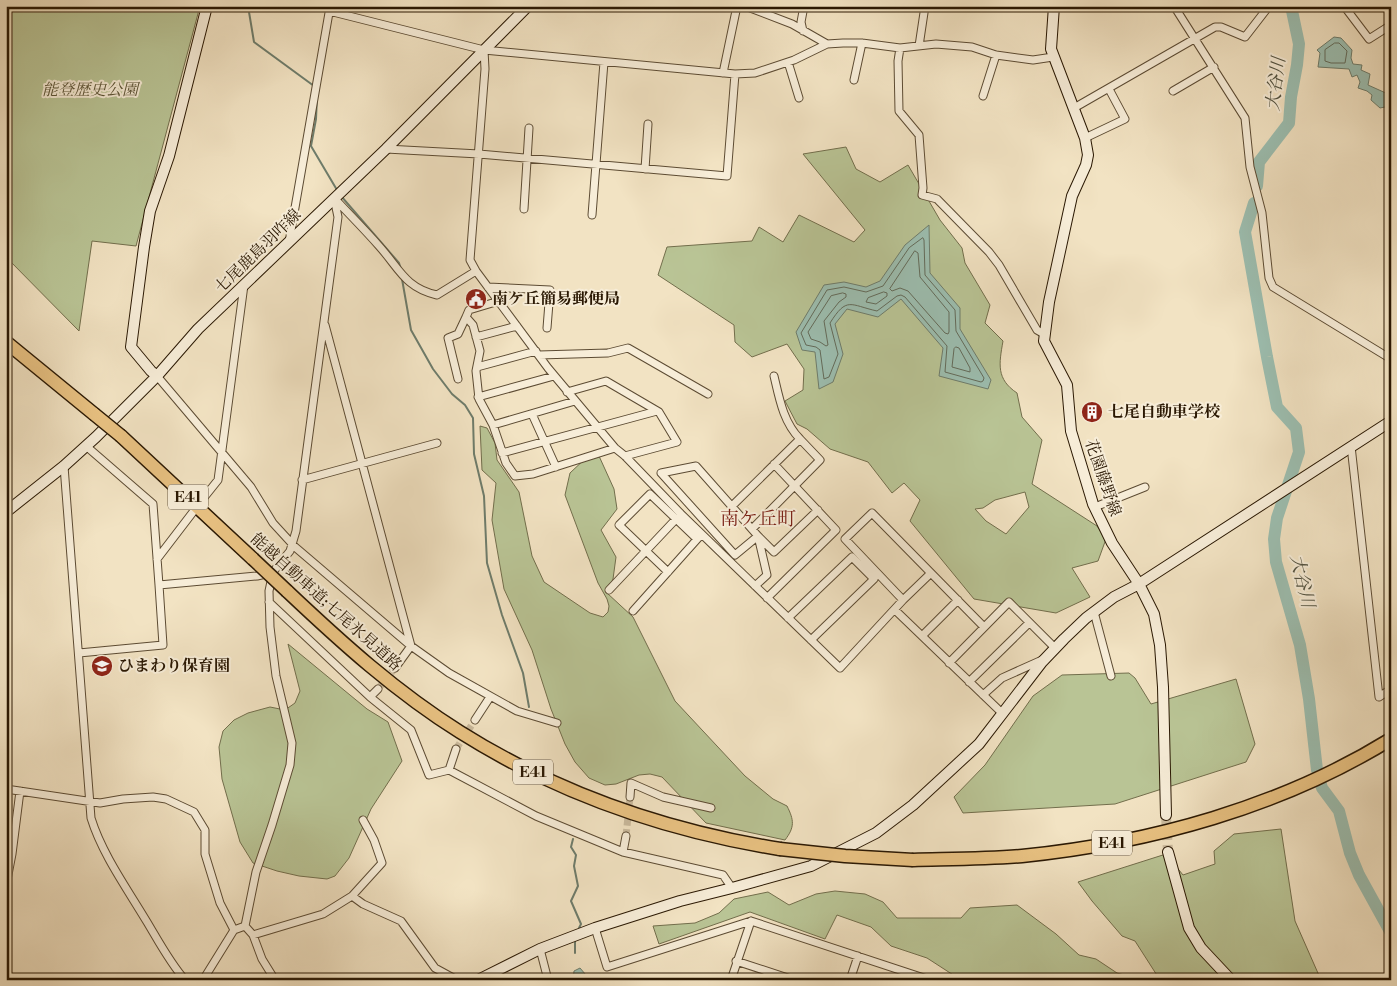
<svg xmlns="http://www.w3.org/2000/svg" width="1397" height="986" font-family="'Libre Bodoni','Noto Serif JP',serif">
<rect width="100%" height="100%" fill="#f2e3c3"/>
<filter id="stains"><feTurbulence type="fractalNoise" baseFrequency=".004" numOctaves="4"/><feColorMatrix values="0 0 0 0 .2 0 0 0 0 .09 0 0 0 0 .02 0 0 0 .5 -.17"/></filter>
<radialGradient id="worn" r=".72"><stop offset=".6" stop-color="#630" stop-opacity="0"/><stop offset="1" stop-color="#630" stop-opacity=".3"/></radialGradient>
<path fill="#b9c495" stroke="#726e4c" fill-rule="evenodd" d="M 6,6 L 200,6 L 136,246 L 92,241 L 79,331 L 6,257 Z
M 846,147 L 856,169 L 880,182 L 908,165 L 940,220 L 962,248 L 965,263 L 990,305 L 985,323 L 1003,341 C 999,364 996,379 1017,393 L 1022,417 L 1042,440 L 1032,484 L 1097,526 L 1106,539 L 1098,561 L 1072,568 L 1090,597 L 1056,613 L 974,599 L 910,521 L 920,500 L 904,483 L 892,493 L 868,462 L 830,449 L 807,429 L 797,424 L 785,401 L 803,390 L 804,369 L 787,344 L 752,357 L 735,342 L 734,325 L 658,275 L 667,247 L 752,241 L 759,227 L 783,242 L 799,215 L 854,242 L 865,230 L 803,154 ZM 1025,492 L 1029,507 L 1006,534 L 986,521 L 975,509 L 983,508 L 995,500 Z
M 480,426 L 487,428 L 495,443 L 497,460 L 519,492 L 532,556 L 544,582 L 590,613 L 603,617 L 608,612 L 609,606 L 607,599 L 598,583 L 565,495 L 570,473 L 587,457 L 599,456 L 614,489 L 617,509 L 601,530 L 616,557 L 613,579 L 607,593 L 633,617 L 675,701 L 745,776 L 773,799 L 787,806 C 794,820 795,827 785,840 L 706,823 L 662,777 L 650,774 L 639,775 L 616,784 L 605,785 L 589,778 L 575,762 L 565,744 L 551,709 L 532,650 L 504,589 L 492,520 L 496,483 L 482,470 Z
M 288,644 L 367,709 L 388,722 L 402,761 L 371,809 L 349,858 L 335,876 L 327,879 L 299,876 L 277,871 L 253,863 L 240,842 L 222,779 L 219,747 L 223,731 L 234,720 L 248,713 L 270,707 L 285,710 L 295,703 L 300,691 Z
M 1129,673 L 1135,678 L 1151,704 L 1236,679 L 1255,744 L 1246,762 L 1115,804 L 963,813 L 954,797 L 985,765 L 1033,696 L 1062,675 Z
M 1281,829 L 1295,921 L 1321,980 L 1160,980 L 1135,941 L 1122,936 L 1092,901 L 1078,882 L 1166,854 L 1183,875 L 1215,864 L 1214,851 L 1234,834 Z
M 835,891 L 865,894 L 883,902 L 897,918 L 961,918 L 970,908 L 1017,905 L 1056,934 L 1079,955 L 1096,959 L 1117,973 L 1124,975 L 1125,980 L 961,980 L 927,958 L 891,946 L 871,927 L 837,915 L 825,939 L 750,912 L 659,944 L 653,926 L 695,923 L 719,913 L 734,899 L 768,892 L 789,905 L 816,894 Z"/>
<path fill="#9cbeb0" stroke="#6e7c6b" d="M 1334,37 L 1341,38 L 1352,50 L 1351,58 L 1353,64 L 1362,65 L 1361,70 L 1370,74 L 1368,85 L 1388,94 L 1390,91 L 1391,115 L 1388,113 L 1385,107 L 1380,108 L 1371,100 L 1372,95 L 1367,91 L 1358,88 L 1360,82 L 1357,75 L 1352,77 L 1349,69 L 1318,67 L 1320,53 L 1317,50 Z
M 929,225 L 930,273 L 960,308 L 960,329 L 991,380 L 988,389 L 939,376 L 943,348 L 901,299 L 878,317 L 847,309 L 835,324 L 843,354 L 833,382 L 819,389 L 815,352 L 802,350 L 796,332 L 824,285 L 844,282 L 866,287 L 880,281 L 905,245 Z
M 580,968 L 586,975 L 587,980 L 573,980 L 574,971 Z"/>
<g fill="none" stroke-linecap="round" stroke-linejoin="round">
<path stroke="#636b5a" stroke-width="1" d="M 1335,43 L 1339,43 L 1347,51 L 1345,63 L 1331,63 L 1325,61 L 1325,50 Z
M 923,238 L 924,240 L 925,275 L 955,310 L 956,331 L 984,378 L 983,381 L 981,382 L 945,372 L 947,346 L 905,297 L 901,295 L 897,296 L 877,311 C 850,305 847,296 830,323 L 838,354 L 829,377 L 824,379 L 820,350 L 816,347 L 806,345 L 801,333 L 827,290 L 844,287 L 866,292 L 883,286 L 909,248 Z
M 915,251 L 918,253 L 920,277 L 949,312 L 949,332 L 948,334 L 945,333 L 908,291 L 900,288 L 892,291 L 890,289 Z
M 884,292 L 887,293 L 887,296 L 876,304 L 866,302 L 868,298 Z
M 843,293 L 846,294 L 846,297 L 839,302 L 824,321 L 828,345 L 826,346 L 820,342 L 811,339 L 808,332 L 831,296 Z
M 956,347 L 959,348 L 970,368 L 970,372 L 952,367 L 954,349 Z"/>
<path stroke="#6e7c6b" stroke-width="2" d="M 248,6 L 254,42 L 314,86
M 317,97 L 316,119 L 311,146 L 337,190
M 341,196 L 399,263 L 401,269
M 402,279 L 411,330 L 433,369 L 452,394 L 465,405 L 473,418 L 474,454 L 484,496 L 487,563 L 502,615 L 523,673 L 529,707
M 573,839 L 571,847 L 576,855 L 574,866 L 578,886 L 571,901 L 581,924 L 579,928
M 575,953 L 575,940"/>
<path stroke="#9cbeb0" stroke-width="12" d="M 1257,186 L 1259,162 L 1289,123 L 1291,97 L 1297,65 L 1299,44 L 1291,6
M 1254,203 L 1245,232 L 1267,357 L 1277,407 L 1296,428 L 1299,452 L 1277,518 L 1274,539 L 1276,562 L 1300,645 L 1309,699 L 1317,770 L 1322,788 L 1339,811 L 1350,853 L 1359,875 L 1391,933"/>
<path stroke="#caba9d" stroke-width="7" stroke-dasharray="7 3.5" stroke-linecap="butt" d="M 378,689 L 395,668
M 456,749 L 475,720
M 626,836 L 630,797"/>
<path stroke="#caba9d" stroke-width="10" stroke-dasharray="10 5" stroke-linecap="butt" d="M 1166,815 L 1168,852"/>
<g stroke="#5c4b33" stroke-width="9">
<path id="street" d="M 745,6 L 792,24 L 827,44
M 1174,6 L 1245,118 L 1250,167 L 1262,213 L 1269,278 L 1273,287 L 1391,359
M 1344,6 L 1369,39 L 1391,25
M 329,11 L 484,50 L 735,74 L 755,73 L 794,60 L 827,44 L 843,43 L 862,43 L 900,48 L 936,44 L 972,47 L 996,55 L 1033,60 L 1053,57
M 803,31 L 801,22 L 804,6
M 919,46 L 925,6
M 900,48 L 898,61 L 899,111 L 919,135 L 923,188 L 922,195 L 937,199 L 989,252 L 999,265 L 1037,330 L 1044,334
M 484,50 L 485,69 L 470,260 L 476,271 L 548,368 L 615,448 L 625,456 L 681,514 L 840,668 L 903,600 L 845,539 L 872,513 L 984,627
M 788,62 L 799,98
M 723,73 L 737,6
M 854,80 L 862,43
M 1173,91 L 1214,67
M 983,96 L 996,55
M 1074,108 L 1215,27 L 1221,27 L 1245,37 L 1269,6
M 1085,138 L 1125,119 L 1109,89
M 386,149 L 479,154 L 727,176 L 735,74
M 645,169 L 648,124
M 336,200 C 350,215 365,230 379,246 C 399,268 405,288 437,295 L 476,271
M 524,209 L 529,128
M 592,215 L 604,62
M 289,242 L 330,7
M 488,287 L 550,290 L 547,328
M 499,301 L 469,310 L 466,317 L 473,325 L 480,351 L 476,371 L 479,399 L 493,425 L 506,463 L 515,476 L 533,474 L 615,448
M 325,325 L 411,646 L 395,668
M 476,337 L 517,326
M 539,355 L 608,353 L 628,348 L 708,394
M 477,367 L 536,351
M 157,376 L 251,487 L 273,523 L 295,547 L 411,646 L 449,673 L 517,711 L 557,723
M 774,376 C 779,397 783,422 800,439
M 458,379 L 448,338 L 458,334 L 466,317
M 567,392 L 606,381 L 659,412 L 677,442 L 625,456
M 478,397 L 554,376
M 532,414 L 556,467
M 493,425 L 575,401
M 86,446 L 153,504 L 159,585
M 1351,446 L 1379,697 L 1391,689
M 502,453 L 657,411
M 64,466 L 91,818 C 102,854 128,890 147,922 C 159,942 170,963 185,980
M 302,480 L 437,443
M 202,500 L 218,480 L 244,285
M 732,506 L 800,439 L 820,460 L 752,529
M 1095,507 L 1145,487
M 157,559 L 193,512
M 668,572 L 619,525 L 650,494 L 697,539
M 755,586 L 767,575 L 758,536 L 696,466 L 661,473 L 735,555 L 758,536 L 774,552 L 818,510
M 609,590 L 676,519
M 767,598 L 836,530 L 774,464
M 903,600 L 931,573
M 269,602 L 370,697 L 411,730 L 429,775 L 449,770 L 536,816 L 623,852 L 723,875 L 732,888
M 895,610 L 1003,714
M 633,611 L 700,536
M 1094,612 L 1111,676
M 788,618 L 852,557 L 874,579 L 811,640
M 922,636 L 958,600
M 79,653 L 163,645 L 159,585 L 257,576 L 270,573
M 949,663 L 1009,602 L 1055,648
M 969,682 L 1029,623
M 983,695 L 1002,678 L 1042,660
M 370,697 L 378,689
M 475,720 L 490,697
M 449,770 L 456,749
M 6,789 L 100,803 L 123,799 L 153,797 L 166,799 L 194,812 L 205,830 L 205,854 L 220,903 L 234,930
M 630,797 L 631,783 L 663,797 L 711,808
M 623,852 L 626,836
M 6,885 L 12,854 L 20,791
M 352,896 L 363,904 L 401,921 L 435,968 L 457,980
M 245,926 L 256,872 L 272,825 L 290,765 L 292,743 L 276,676 L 270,627 L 269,591 L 273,572 L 290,551 L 296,531 L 338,217 L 334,198
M 245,926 L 253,935 L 262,959 L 275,980
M 595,928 L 607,967 L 751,921 L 930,980
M 253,935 L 323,914 L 352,896 L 382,863 L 374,840 L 363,820
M 540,949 L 548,980
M 736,961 L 794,980
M 203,980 L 234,930 L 245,926
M 731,980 L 751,921
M 850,980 L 858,956"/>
</g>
<g stroke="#2a1803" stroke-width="12">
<path id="secondary" d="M 1054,6 L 1051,49 L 1085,138 L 1088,155 L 1086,165 L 1072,196 L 1049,302 L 1044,341 L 1067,385 L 1071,431 L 1093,504 L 1112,543 L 1139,584 L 1154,614 L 1160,645 L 1163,687 L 1166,815
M 157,376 L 151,371 L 131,347 L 144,247 L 150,211 L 169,156 L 207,6
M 6,512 L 64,466 L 96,437 L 157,376 L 198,329 L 386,149 L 528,6
M 1168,852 L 1189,928 L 1201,948 L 1231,980
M 478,980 L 540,949 L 595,928 L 680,901 L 732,888 L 811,866 L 876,833 L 913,805 L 979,744 L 1042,662 L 1064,639 L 1086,618 L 1114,597 L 1139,584 L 1391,421"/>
</g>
<g stroke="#2a1803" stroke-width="15">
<path id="highway" d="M 6,342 L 94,414
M 121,436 L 253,559
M 287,591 C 341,642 396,692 460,732 C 557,793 667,831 780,849
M 913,860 C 949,859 986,859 1022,856 C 1150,843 1281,807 1391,739"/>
</g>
<use href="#street" stroke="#f7edd8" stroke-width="7"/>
<use href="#secondary" stroke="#f7edd8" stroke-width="10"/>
<use href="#highway" stroke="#e9c282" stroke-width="12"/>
<g stroke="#2a1803" stroke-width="15" stroke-linecap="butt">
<path id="highway-bridge" d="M 94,414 L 121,436
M 253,559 L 287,591
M 780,849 L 845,856 L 913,860"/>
</g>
<use href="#highway-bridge" stroke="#e9c282" stroke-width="12"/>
</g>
<defs>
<g id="civic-disc" transform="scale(1.125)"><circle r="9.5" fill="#8f2418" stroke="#f7edd8"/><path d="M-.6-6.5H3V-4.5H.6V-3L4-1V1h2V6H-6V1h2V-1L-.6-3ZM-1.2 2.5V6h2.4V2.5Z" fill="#fff"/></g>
<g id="building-disc" transform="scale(1.125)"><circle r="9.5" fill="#8f2418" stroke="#f7edd8"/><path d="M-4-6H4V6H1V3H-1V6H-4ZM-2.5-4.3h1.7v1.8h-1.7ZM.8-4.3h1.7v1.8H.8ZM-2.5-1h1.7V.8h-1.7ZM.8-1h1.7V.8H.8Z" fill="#fff"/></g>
<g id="school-disc" transform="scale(1.125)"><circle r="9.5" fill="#8f2418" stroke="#f7edd8"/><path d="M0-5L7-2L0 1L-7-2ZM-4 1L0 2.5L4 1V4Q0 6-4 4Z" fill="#fff"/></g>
</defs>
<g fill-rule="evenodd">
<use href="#civic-disc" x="476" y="299"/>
<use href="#building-disc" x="1092" y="412"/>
<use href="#school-disc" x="102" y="666"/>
</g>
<g text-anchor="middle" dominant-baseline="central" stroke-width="4" stroke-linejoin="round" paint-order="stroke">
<g fill="#f7edd8" stroke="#685843" stroke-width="1">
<rect x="168" y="484.5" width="40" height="25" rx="4"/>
<rect x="513" y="759.5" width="40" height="25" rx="4"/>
<rect x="1092" y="830.5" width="40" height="25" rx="4"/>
</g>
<g font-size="15" font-weight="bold" fill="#2a1803">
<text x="188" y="497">E41</text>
<text x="533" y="772">E41</text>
<text x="1112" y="843">E41</text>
</g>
<g font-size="16" font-style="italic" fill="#5c5436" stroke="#f7edd8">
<text x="90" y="90">能登歴史公園</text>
</g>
<g font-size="16" fill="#2a1803" stroke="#f7edd8">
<text transform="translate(258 251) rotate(-44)">七尾鹿島羽咋線</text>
<text transform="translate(1103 478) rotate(71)">花園藤野線</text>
<text transform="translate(326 602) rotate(42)">能越自動車道;七尾氷見道路</text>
</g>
<g font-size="16" font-weight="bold" fill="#2a1803" stroke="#f7edd8" text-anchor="start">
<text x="492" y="299">南ケ丘簡易郵便局</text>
<text x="1108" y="412">七尾自動車学校</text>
<text x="118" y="666">ひまわり保育園</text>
</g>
<g font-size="18" font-style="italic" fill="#525240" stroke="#f7edd8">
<text transform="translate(1276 84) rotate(-83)">大谷川</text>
<text transform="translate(1302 581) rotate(77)">大谷川</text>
</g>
<g font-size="19" fill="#7a1f14" stroke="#f7edd8">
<text x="758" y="519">南ケ丘町</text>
</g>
</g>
<rect width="1397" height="986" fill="none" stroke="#f2e3c3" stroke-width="25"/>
<rect x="8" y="8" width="1382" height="971" fill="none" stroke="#2a1803" stroke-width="2.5"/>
<rect x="12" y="12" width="1372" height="961" fill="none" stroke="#2a1803"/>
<rect width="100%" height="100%" filter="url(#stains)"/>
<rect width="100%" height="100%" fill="url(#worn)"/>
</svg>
